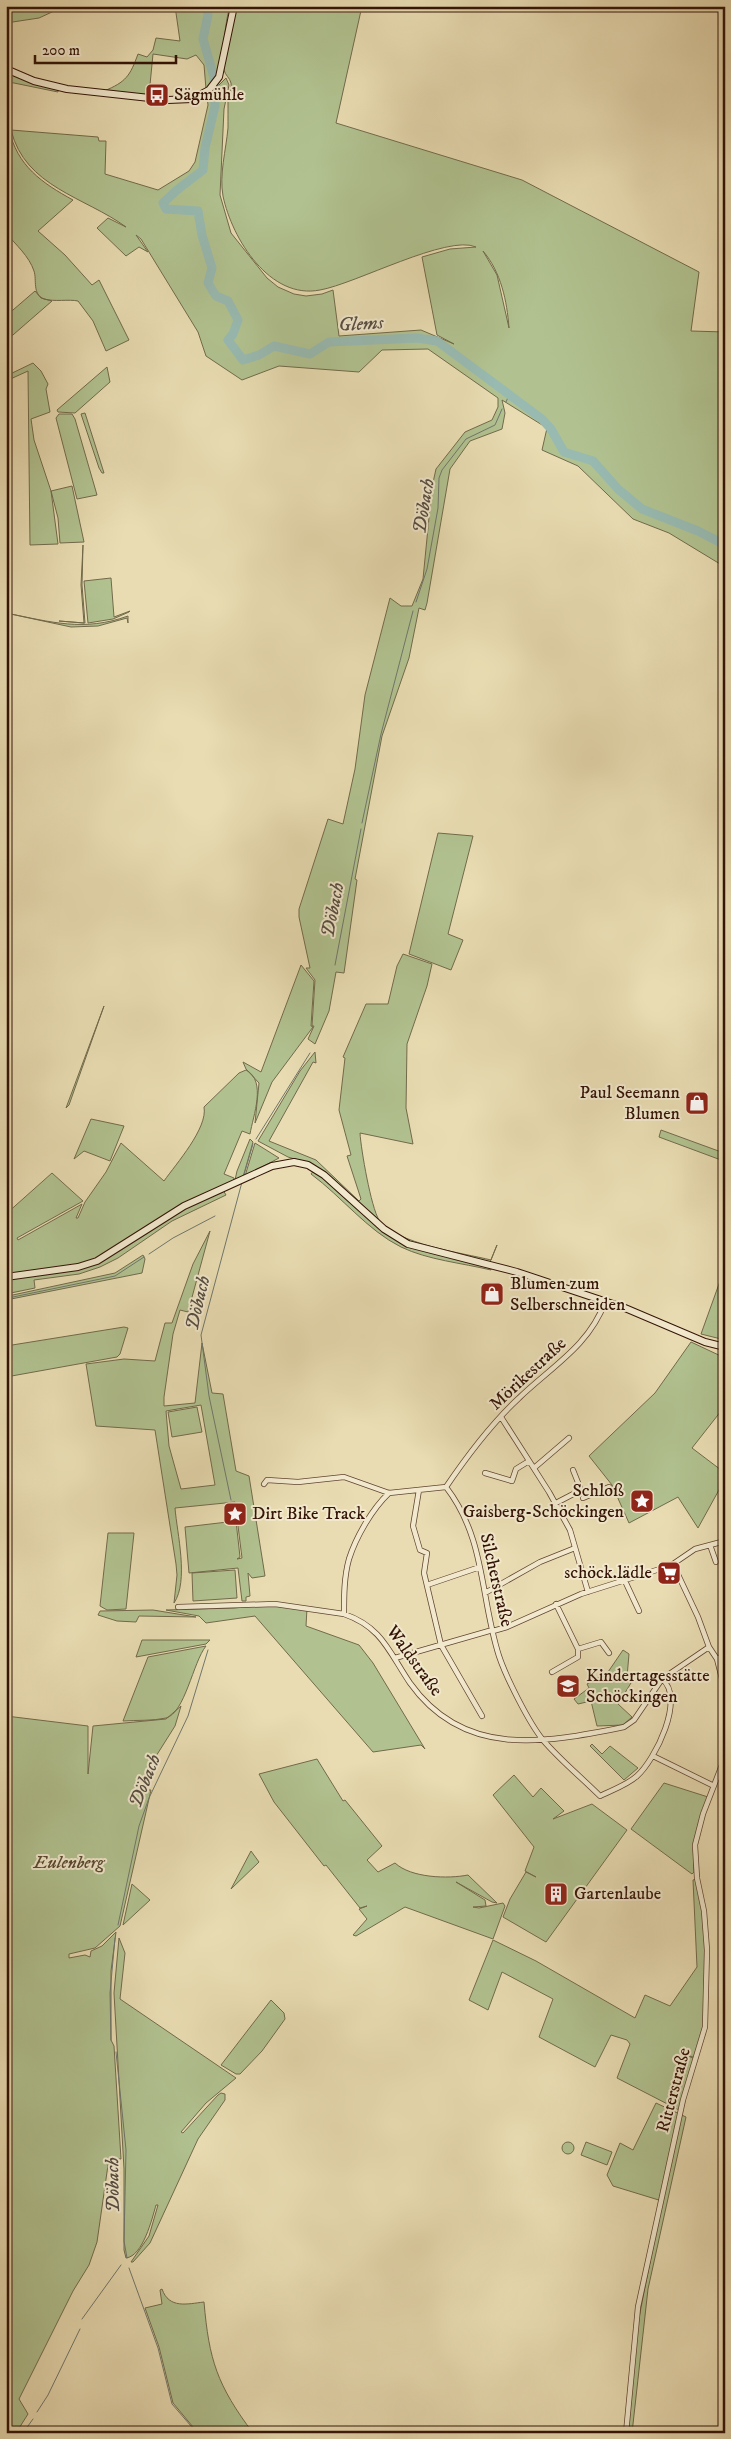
<svg xmlns="http://www.w3.org/2000/svg" width="731" height="2439" font-family="'IM FELL DW Pica',serif">
<rect width="100%" height="100%" fill="#e9dcb2"/>
<filter id="stains"><feTurbulence type="fractalNoise" baseFrequency=".004" numOctaves="4"/><feColorMatrix values="0 0 0 0 .2 0 0 0 0 .09 0 0 0 0 .02 0 0 0 .5 -.17"/></filter>
<radialGradient id="worn" r=".72"><stop offset=".6" stop-color="#630" stop-opacity="0"/><stop offset="1" stop-color="#630" stop-opacity=".3"/></radialGradient>
<path fill="#b1c290" stroke="#726a4b" fill-rule="evenodd" d="M 6,6 L 65,6 L 39,18 L 6,23 Z
M 175,6 L 230,6 C 222,32 226,69 206,89 L 204,65 L 196,55 L 187,59 L 153,54 L 149,95 L 104,91 C 126,82 130,76 138,54 L 147,57 L 153,50 L 156,38 L 180,41 Z
M 237,6 L 362,6 L 336,123 L 522,180 L 699,272 L 691,331 L 725,332 L 725,567 L 669,533 L 633,519 L 578,466 L 542,450 L 547,428 L 502,400 L 505,413 L 502,429 L 470,441 L 450,469 L 427,603 L 425,610 L 419,608 L 409,658 L 382,736 L 355,879 L 357,880 L 344,973 L 336,972 L 329,1011 L 315,1044 L 308,1039 L 314,1026 L 312,1026 L 315,980 L 306,968 L 310,968 L 299,917 L 299,909 L 328,819 L 343,824 L 355,769 L 365,695 L 390,598 L 401,606 L 412,606 L 423,579 L 432,487 L 436,469 L 465,432 L 492,420 L 498,407 L 498,398 L 428,349 L 382,350 L 359,372 L 279,366 L 242,380 L 206,356 L 198,332 L 141,239 L 136,235 L 148,252 L 139,247 L 126,256 L 97,228 L 108,218 L 126,227 C 85,197 25,187 11,130 L 98,137 L 99,141 L 106,141 L 105,174 L 158,190 L 189,171 L 195,162 L 208,105 L 207,97 L 226,78 L 229,85 L 224,109 L 220,195 L 231,233 L 267,278 L 278,287 L 294,294 L 306,296 L 322,294 L 333,290 L 339,336 L 421,330 L 454,344 L 437,335 L 422,257 L 450,249 L 476,247 C 448,234 355,284 320,290 C 270,300 232,239 223,196 C 219,175 226,150 228,128 C 228,119 228,110 228,102 C 228,95 232,89 231,83 C 230,78 225,75 224,70 C 222,57 233,21 237,6 ZM 483,251 C 501,272 507,301 509,328 L 497,275 Z
M 6,72 L 28,81 L 58,90 L 58,92 L 9,82 L 6,80 Z
M 9,129 C 17,166 42,183 73,200 L 38,231 L 65,255 L 92,285 L 99,280 L 129,340 L 106,351 L 93,321 L 78,301 C 69,299 54,302 44,299 C 32,294 37,280 34,271 C 29,256 16,245 6,233 L 6,130 Z
M 35,291 L 41,298 L 52,301 L 6,341 L 6,316 Z
M 33,363 L 41,371 L 48,384 L 46,389 L 50,412 L 31,419 L 34,440 L 51,491 L 72,486 L 84,542 L 60,543 L 58,518 L 51,491 L 58,544 L 30,545 L 28,371 L 6,381 L 6,376 Z
M 107,367 L 110,382 L 75,413 L 58,412 L 57,410 Z
M 85,413 L 104,473 L 102,473 L 99,468 L 81,414 Z
M 59,414 L 72,414 L 75,419 L 97,495 L 77,499 L 56,418 Z
M 83,545 L 82,585 L 85,623 L 84,623 L 59,621 L 84,623 L 81,585 Z
M 111,578 L 114,617 L 130,611 L 129,612 L 113,619 L 88,623 L 84,581 Z
M 6,613 C 51,622 84,632 128,616 L 128,623 L 127,618 L 98,626 L 71,627 Z
M 438,833 L 473,836 L 448,934 L 463,940 L 451,970 L 409,954 Z
M 403,954 L 432,964 L 427,986 L 407,1044 L 406,1108 L 413,1144 L 360,1133 C 361,1150 371,1207 379,1220 C 396,1244 463,1253 491,1260 L 497,1245 L 490,1262 L 414,1244 L 395,1234 L 301,1161 L 288,1157 L 258,1141 L 300,1071 L 315,1052 L 316,1063 L 313,1062 L 269,1141 L 316,1160 L 359,1201 L 361,1199 L 347,1156 L 351,1155 L 339,1110 L 345,1058 L 343,1057 L 366,1004 L 388,1004 L 397,966 Z
M 301,965 L 314,981 L 311,1026 L 313,1027 L 272,1082 L 255,1123 L 259,1083 L 246,1069 L 243,1062 L 261,1072 Z
M 104,1006 L 69,1105 L 66,1108 Z
M 246,1070 C 267,1081 253,1116 250,1134 L 242,1131 L 224,1174 L 234,1178 L 234,1181 L 169,1212 L 102,1256 L 84,1264 L 6,1274 L 6,1214 L 52,1173 L 83,1201 L 17,1238 L 18,1240 L 82,1204 L 76,1218 L 78,1218 L 85,1202 L 106,1172 L 121,1143 L 164,1181 C 176,1164 208,1128 204,1107 L 239,1073 Z
M 91,1119 L 124,1126 L 110,1161 L 84,1151 L 74,1159 Z
M 661,1130 L 724,1153 L 721,1160 L 659,1137 Z
M 250,1139 L 253,1142 L 243,1177 L 235,1180 L 237,1171 Z
M 255,1143 L 279,1158 L 245,1176 Z
M 315,1169 L 394,1236 L 491,1267 L 491,1270 C 462,1263 428,1260 401,1247 C 367,1230 342,1197 311,1174 Z
M 223,1190 L 226,1195 L 172,1221 L 118,1258 L 100,1267 L 79,1274 L 34,1280 L 35,1288 L 6,1294 L 6,1279 L 78,1269 L 178,1212 Z
M 210,1231 L 188,1312 L 180,1310 L 173,1334 L 164,1397 L 164,1406 L 195,1403 L 202,1343 L 212,1393 L 223,1394 L 236,1471 L 249,1476 L 265,1576 L 252,1578 L 248,1573 L 250,1596 L 246,1597 L 246,1601 L 242,1601 L 238,1568 L 189,1573 L 185,1527 L 236,1521 L 240,1557 L 237,1559 L 242,1558 L 235,1502 L 175,1508 C 177,1533 189,1581 174,1603 L 177,1575 L 176,1564 L 155,1430 L 96,1426 L 86,1364 L 124,1359 L 155,1361 L 165,1323 L 172,1323 L 193,1264 ZM 201,1405 L 215,1485 L 181,1489 L 169,1446 L 166,1411 Z
M 143,1255 L 145,1259 L 142,1273 L 6,1300 L 8,1296 L 115,1273 Z
M 724,1270 L 725,1270 L 725,1340 L 701,1334 Z
M 124,1327 L 128,1328 L 120,1354 L 117,1357 L 6,1377 L 6,1346 Z
M 691,1342 L 725,1358 L 725,1406 L 692,1448 L 725,1473 L 725,1479 L 698,1528 L 678,1497 L 629,1523 L 612,1485 L 589,1456 L 655,1393 Z
M 197,1407 L 202,1432 L 172,1437 L 168,1412 Z
M 108,1533 L 134,1533 L 126,1609 L 107,1610 L 100,1606 Z
M 235,1570 L 237,1598 L 193,1601 L 192,1573 Z
M 275,1604 L 307,1608 L 306,1626 L 359,1645 L 373,1663 L 425,1749 L 421,1745 L 373,1752 L 255,1616 L 206,1623 L 199,1616 L 166,1610 L 234,1608 Z
M 153,1610 L 196,1617 L 139,1616 L 136,1622 L 117,1621 L 98,1615 L 100,1611 Z
M 142,1640 L 210,1640 L 206,1644 L 136,1657 Z
M 206,1646 C 193,1662 185,1713 166,1718 C 153,1721 137,1720 123,1721 L 148,1657 Z
M 623,1650 L 629,1654 L 627,1677 L 631,1683 L 618,1704 L 632,1717 L 623,1725 L 597,1726 L 591,1701 L 578,1704 L 574,1699 L 589,1688 L 587,1684 L 608,1672 Z
M 181,1706 L 175,1726 L 146,1772 L 141,1790 L 151,1790 L 120,1926 L 95,1948 L 69,1954 L 69,1958 L 85,1955 L 90,1957 L 91,1951 L 102,1946 L 116,1932 L 111,1971 L 111,2040 L 114,2046 L 121,2159 L 109,2158 L 97,2242 L 89,2265 L 73,2291 L 19,2399 L 28,2414 L 16,2433 L 6,2433 L 6,1716 L 88,1726 L 88,1774 L 93,1726 L 166,1719 Z
M 592,1744 L 602,1754 L 610,1746 L 638,1768 L 624,1780 L 590,1746 Z
M 317,1759 L 343,1801 L 345,1800 L 382,1846 L 367,1860 L 378,1872 L 395,1863 C 411,1878 448,1879 468,1875 L 497,1903 L 492,1902 L 456,1882 L 485,1900 L 486,1906 L 473,1907 L 479,1908 L 503,1903 L 505,1906 L 493,1939 L 405,1907 L 356,1936 L 353,1935 L 367,1919 L 359,1909 L 367,1906 L 360,1908 L 326,1865 L 324,1866 L 274,1802 L 259,1774 Z
M 514,1775 L 533,1797 L 541,1788 L 564,1811 L 553,1819 L 592,1804 L 627,1830 L 546,1942 L 503,1917 L 510,1899 L 526,1872 L 536,1877 L 525,1871 L 534,1847 L 493,1795 Z
M 664,1783 L 708,1797 C 697,1822 692,1845 694,1872 L 692,1874 L 631,1829 Z
M 251,1851 L 259,1862 L 231,1889 Z
M 699,1878 L 704,1911 L 707,1975 L 705,2027 L 697,2058 L 685,2055 L 696,2059 L 681,2111 L 617,2078 L 630,2044 L 627,2040 L 611,2035 L 595,2067 L 539,2037 L 553,1999 L 502,1972 L 488,2010 L 469,2000 L 493,1940 L 536,1961 L 635,2018 L 645,1995 L 670,2006 L 697,1967 L 693,1880 Z
M 132,1884 L 150,1900 L 123,1925 Z
M 119,1938 L 125,1953 L 120,1999 L 236,2078 L 206,2103 L 181,2132 L 183,2133 L 218,2095 L 221,2093 L 225,2094 L 225,2100 L 198,2139 L 150,2243 L 133,2262 L 131,2262 L 149,2236 L 158,2205 L 156,2205 C 152,2219 143,2256 126,2258 L 124,2250 L 124,2169 L 114,1993 Z
M 271,2000 L 284,2013 L 285,2019 L 262,2051 L 240,2074 L 236,2074 L 221,2065 Z
M 656,2103 L 686,2117 L 648,2289 L 632,2433 L 627,2433 L 637,2328 L 662,2201 L 613,2186 L 607,2175 L 620,2143 L 633,2150 Z
M562 2148a6 6 0 1 1 12 0a6 6 0 1 1-12 0Z
M 586,2142 L 612,2152 L 607,2165 L 581,2155 Z
M 162,2289 C 169,2309 187,2304 204,2302 C 209,2360 217,2385 253,2433 L 198,2433 L 173,2403 L 159,2347 L 145,2308 L 162,2304 L 160,2290 Z"/>
<g fill="none" stroke-linecap="round" stroke-linejoin="round">
<path stroke="#70776d" stroke-width="1" d="M 506,402 L 509,395
M 416,602 L 427,569 L 438,508 L 439,478 L 442,470 L 466,439 L 495,425 L 502,409
M 362,823 L 381,734 L 413,611
M 335,965 L 361,829
M 256,1139 L 310,1053
M 244,1175 L 253,1144
M 149,1254 L 173,1238 L 215,1216
M 8,1298 L 115,1276 L 144,1257
M 231,1500 L 209,1396 L 201,1335 L 242,1182
M 118,1925 L 139,1826 L 149,1798 L 188,1716 L 208,1650
M 111,2040 L 110,1993 L 115,1938
M 116,2052 L 126,2150 L 124,2241 L 127,2258
M 129,2268 L 158,2348 L 172,2404 L 197,2433
M 82,2319 L 121,2265
M 37,2412 L 48,2395 L 80,2329
M 23,2433 L 33,2419"/>
<path stroke="#98bab1" stroke-width="9" d="M 207,6 L 208,15 L 203,39 L 214,77 L 215,106 L 205,148 L 203,170 L 177,190 L 163,203 L 166,209 L 198,211 L 202,235 L 212,268 L 208,283 L 216,296 L 228,301 L 238,320 L 233,334 L 228,340 L 243,360 L 259,355 L 274,346 L 310,354 L 329,342 L 417,338 L 437,341 L 542,419 L 551,429 L 564,452 L 593,461 L 618,489 L 642,509 L 698,531 L 725,545"/>
<g stroke="#604531" stroke-width="6">
<path id="street" d="M 501,1417 L 549,1492 L 570,1530 L 588,1592
M 534,1468 L 569,1438
M 485,1473 L 512,1481 L 516,1469 L 529,1461
M 264,1484 L 267,1480 L 298,1482 L 344,1477 L 389,1493 L 446,1487
M 446,1487 C 486,1539 480,1597 499,1656 C 506,1677 529,1723 543,1740 C 560,1760 581,1777 600,1796 C 612,1790 627,1785 637,1776 C 655,1760 686,1698 662,1679
M 446,1487 C 467,1456 492,1423 519,1398 C 551,1367 589,1346 605,1302
M 419,1490 L 413,1526 L 420,1550 L 427,1553 L 424,1573 L 441,1645 L 482,1716
M 583,1498 L 609,1487
M 556,1503 L 581,1490 L 573,1470
M 710,1545 L 716,1562
M 673,1564 L 698,1617 L 709,1647 L 717,1659 L 725,1691
M 625,1581 L 639,1611
M 427,1585 L 480,1567
M 485,1593 L 540,1562 L 575,1548
M 556,1604 L 578,1649 L 601,1642 L 609,1653
M 178,1607 L 275,1604 L 344,1614 C 382,1627 389,1652 410,1683 C 464,1759 545,1743 624,1727 L 634,1720 L 662,1679 L 709,1647
M 344,1614 C 344,1596 344,1577 349,1559 C 356,1537 372,1509 389,1493
M 493,1631 L 507,1627 L 581,1594 L 663,1568 L 673,1564 L 695,1549 L 725,1541
M 395,1658 L 489,1631
M 717,1659 L 725,1655
M 552,1672 L 578,1657 L 578,1649
M 653,1756 L 714,1786
M 626,2433 L 638,2307 L 683,2100 L 705,2027 L 707,1950 L 704,1911 L 697,1878 L 695,1845 L 703,1814 L 725,1757"/>
</g>
<g stroke="#331306" stroke-width="8">
<path id="secondary" d="M 6,69 L 34,81 L 67,89 L 168,100 L 192,99 L 209,90 L 219,77 L 234,6
M 6,1277 L 78,1267 L 97,1261 L 184,1206 L 272,1166 L 294,1162 L 308,1165 L 324,1175 L 384,1229 L 408,1244 L 517,1272 L 625,1308 L 705,1342 L 725,1347"/>
</g>
<use href="#street" stroke="#f1e8cd" stroke-width="4.5"/>
<use href="#secondary" stroke="#f1e8cd" stroke-width="6"/>
</g>
<defs>
<g id="bus-square" transform="scale(1.25)"><rect x="-9" y="-9" width="18" height="18" rx="4" fill="#8f2418" stroke="#f1e8cd"/><path d="M-5-6H5V4H4V6H2V4H-2V6H-4V4H-5ZM-3.5-4V0h7V-4ZM-3.5 1.2v1.5H-2V1.2ZM2 1.2v1.5H3.5V1.2Z" fill="#fff"/></g>
<g id="shop-square" transform="scale(1.25)"><rect x="-9" y="-9" width="18" height="18" rx="4" fill="#8f2418" stroke="#f1e8cd"/><path d="M-5-2.5h2.3a2.7 3.5 0 0 1 5.4 0H5L5.5 6h-11ZM-1.5-2.5h3a1.5 2.3 0 0 0-3 0Z" fill="#fff"/></g>
<g id="sight-square" transform="scale(1.25)"><rect x="-9" y="-9" width="18" height="18" rx="4" fill="#8f2418" stroke="#f1e8cd"/><path d="M0-6L1.8-2.2L6-1.7L2.9 1.2L3.7 5.4L0 3.3L-3.7 5.4L-2.9 1.2L-6-1.7L-1.8-2.2Z" fill="#fff"/></g>
<g id="supermarket-square" transform="scale(1.25)"><rect x="-9" y="-9" width="18" height="18" rx="4" fill="#8f2418" stroke="#f1e8cd"/><path d="M-6-5.5h2.5l.6 2H6L4.5 2H-2.5L-4.4-4H-6ZM-1.5 3.2a1.3 1.3 0 1 0 .1 0ZM3 3.2a1.3 1.3 0 1 0 .1 0Z" fill="#fff"/></g>
<g id="school-square" transform="scale(1.25)"><rect x="-9" y="-9" width="18" height="18" rx="4" fill="#8f2418" stroke="#f1e8cd"/><path d="M0-5L7-2L0 1L-7-2ZM-4 1L0 2.5L4 1V4Q0 6-4 4Z" fill="#fff"/></g>
<g id="building-square" transform="scale(1.25)"><rect x="-9" y="-9" width="18" height="18" rx="4" fill="#8f2418" stroke="#f1e8cd"/><path d="M-4-6H4V6H1V3H-1V6H-4ZM-2.5-4.3h1.7v1.8h-1.7ZM.8-4.3h1.7v1.8H.8ZM-2.5-1h1.7V.8h-1.7ZM.8-1h1.7V.8H.8Z" fill="#fff"/></g>
</defs>
<g fill-rule="evenodd">
<use href="#bus-square" x="157" y="95"/>
<use href="#shop-square" x="697" y="1103"/>
<use href="#shop-square" x="492" y="1294"/>
<use href="#sight-square" x="642" y="1501"/>
<use href="#sight-square" x="235" y="1514"/>
<use href="#supermarket-square" x="669" y="1573"/>
<use href="#school-square" x="568" y="1686"/>
<use href="#building-square" x="556" y="1894"/>
</g>
<g text-anchor="middle" dominant-baseline="central" stroke-width="4" stroke-linejoin="round" paint-order="stroke">
<g font-size="18" fill="#331306" stroke="#f1e8cd" text-anchor="start">
<text x="174" y="95">Sägmühle</text>
<text x="680" y="1093" text-anchor="end">Paul Seemann<tspan x="680" dy="21">Blumen</tspan></text>
<text x="510" y="1284">Blumen zum<tspan x="510" dy="21">Selberschneiden</tspan></text>
<text x="624" y="1491" text-anchor="end">Schloß<tspan x="624" dy="21">Gaisberg-Schöckingen</tspan></text>
<text x="252" y="1514">Dirt Bike Track</text>
<text x="652" y="1573" text-anchor="end">schöck.lädle</text>
<text x="586" y="1676">Kindertagesstätte<tspan x="586" dy="21">Schöckingen</tspan></text>
<text x="574" y="1894">Gartenlaube</text>
</g>
<g font-size="18" fill="#331306" stroke="#f1e8cd">
<text transform="translate(528 1374) rotate(-43)">Mörikestraße</text>
<text transform="translate(496 1580) rotate(77)">Silcherstraße</text>
<text transform="translate(414 1661) rotate(54)">Waldstraße</text>
<text transform="translate(674 2090) rotate(-75)">Ritterstraße</text>
</g>
<g font-size="18" font-style="italic" fill="#59482f" stroke="#f1e8cd">
<text x="69" y="1863">Eulenberg</text>
</g>
<g font-size="19" font-style="italic" fill="#564d42" stroke="#f1e8cd">
<text transform="translate(361 324) rotate(-3)">Glems</text>
<text transform="translate(424 506) rotate(-81)">Döbach</text>
<text transform="translate(333 910) rotate(-79)">Döbach</text>
<text transform="translate(198 1303) rotate(-77)">Döbach</text>
<text transform="translate(145 1781) rotate(-68)">Döbach</text>
<text transform="translate(113 2185) rotate(-91)">Döbach</text>
</g>
</g>
<rect width="731" height="2439" fill="none" stroke="#e9dcb2" stroke-width="25"/>
<rect x="8" y="8" width="716" height="2424" fill="none" stroke="#331306" stroke-width="2.5"/>
<rect x="12" y="12" width="706" height="2414" fill="none" stroke="#331306"/>
<path d="M35 55v8h141v-8" fill="none" stroke="#331306" stroke-width="2.5"/>
<text x="42" y="55" font-size="15" fill="#331306" stroke="#f1e8cd" stroke-width="4" paint-order="stroke">200 m</text>
<rect width="100%" height="100%" filter="url(#stains)"/>
<rect width="100%" height="100%" fill="url(#worn)"/>
</svg>
